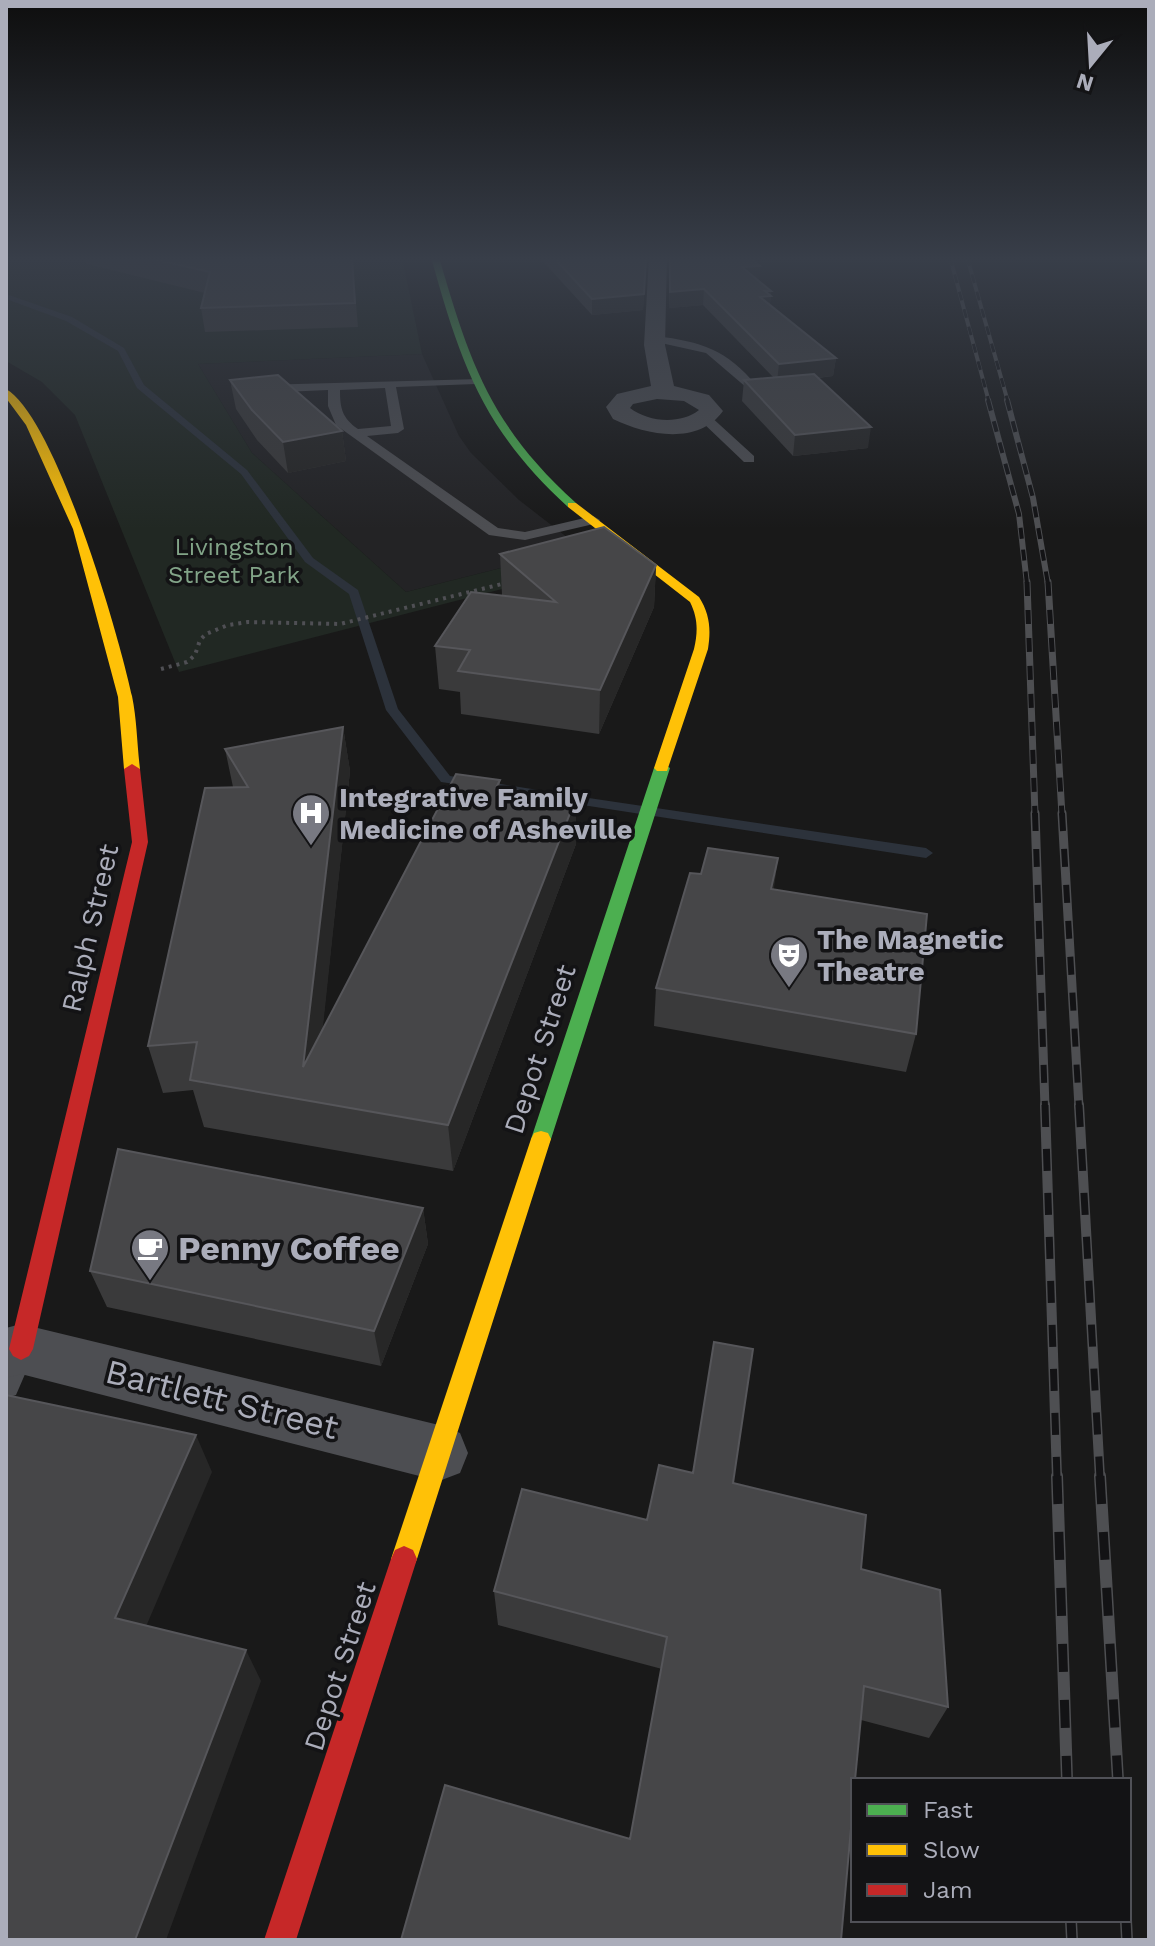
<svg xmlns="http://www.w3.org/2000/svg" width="1155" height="1946" font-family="'Work Sans',sans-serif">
<rect width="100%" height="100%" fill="#191919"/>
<path fill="#232325" d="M 422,354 L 459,436 L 471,453 L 519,500 L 581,548 L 406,592 L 252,453 L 198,364 Z"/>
<path fill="#212823" d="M 6,257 L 402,257 L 422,354 L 198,364 L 252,453 L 406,592 L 581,548 L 600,564 L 179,672 L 75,415 L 42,382 L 6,361 Z"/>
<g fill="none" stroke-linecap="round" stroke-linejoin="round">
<path fill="#2c323b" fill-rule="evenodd" d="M 6,294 L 72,317 L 124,348 L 144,385 L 247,470 L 313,558 L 358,590 L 398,709 L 450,776 L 532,789 L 537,790 L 539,793 L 537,796 L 441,782 L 386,710 L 349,594 L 305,562 L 241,474 L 137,388 L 118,351 L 66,321 L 6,299 Z
M 555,793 L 926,848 L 933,853 L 926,858 L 550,800 L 548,797 L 550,794 Z"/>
<path stroke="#4f4f54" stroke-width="3" stroke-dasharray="2 4" stroke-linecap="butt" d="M 502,584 L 506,583"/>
<path stroke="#4f4f54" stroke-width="4" stroke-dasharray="3 5" stroke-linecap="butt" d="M 161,669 L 187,662 L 195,655 L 200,640 L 206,634 L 228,625 L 248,622 L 340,624 L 506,583"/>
<path fill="#4d4e52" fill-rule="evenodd" d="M 656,336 C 702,342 726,349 757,386 L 747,388 L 706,353 L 652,341 L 651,339 Z
M 480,379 L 482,381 L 476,384 L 396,387 L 404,429 L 398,433 L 367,436 L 498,528 L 525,532 L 593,516 L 600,520 L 598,523 L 525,540 L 489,535 L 336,425 L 328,406 L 328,390 L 261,393 L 255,389 L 261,385 ZM 385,388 L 391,426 L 358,429 C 342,418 340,408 340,390 Z
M 701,415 L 709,415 L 754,456 L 754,462 L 744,462 L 701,421 Z
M 21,1338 L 31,1342 L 35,1351 L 16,1395 L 6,1398 L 6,1353 L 11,1342 Z"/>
<path fill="#4d4e52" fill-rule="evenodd" d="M 649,257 L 667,257 L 665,345 L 674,386 L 709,395 L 723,411 C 698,446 646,435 613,419 L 606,407 L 617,394 L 651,386 L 644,345 ZM 657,399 L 684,401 L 699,410 C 680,425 648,422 630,408 L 633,404 Z
M 21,1324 L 439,1425 L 460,1433 L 468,1453 L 460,1473 L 439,1481 L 21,1374 L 6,1378 L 6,1328 Z"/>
<path fill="#4caf50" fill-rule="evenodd" d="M 431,257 L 439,257 C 470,364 491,426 576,503 L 576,507 L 568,507 C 483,429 461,365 431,257 Z
M 662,763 L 670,768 L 551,1139 L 548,1145 L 541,1147 L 534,1145 L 531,1139 L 654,768 Z"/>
<path fill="#ffc107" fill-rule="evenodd" d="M 6,389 C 56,418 119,635 132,696 C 137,720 137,745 140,769 L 137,772 L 132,774 L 124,769 L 118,697 L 73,529 L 26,425 L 6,398 Z
M 568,503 L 576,503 L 699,597 C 710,614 711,630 708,649 L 667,771 L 657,771 L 654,768 L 694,649 C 698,632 698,618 690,602 L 568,507 Z
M 541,1131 L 548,1133 L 551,1139 L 417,1559 L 413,1568 L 404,1572 L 395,1568 L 391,1559 L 531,1139 L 534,1133 Z"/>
<path fill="#c62828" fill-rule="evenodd" d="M 132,764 L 140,769 L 148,842 L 33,1349 L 29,1356 L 21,1360 L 13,1356 L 9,1349 L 132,842 L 124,769 Z
M 404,1546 L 413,1550 L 417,1559 L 296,1940 L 264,1940 L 391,1559 L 395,1550 Z"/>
<g stroke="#4e4f52" stroke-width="4">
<path id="rail-far5" d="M 950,257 L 989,402
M 967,257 L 1008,402"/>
</g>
<g stroke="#4e4f52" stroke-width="6">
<path id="rail-far4" d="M 988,400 L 1019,514 L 1027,584
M 1007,400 L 1033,498 L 1048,584"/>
</g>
<g stroke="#4e4f52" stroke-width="7">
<path id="rail-far3" d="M 1027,582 L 1035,815
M 1048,582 L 1062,815"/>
</g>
<g stroke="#4e4f52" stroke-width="9">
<path id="rail-far2" d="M 1035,813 L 1045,1107
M 1062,813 L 1079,1107"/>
</g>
<g stroke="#4e4f52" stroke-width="10">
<path id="rail-far1" d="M 1045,1105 L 1057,1478
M 1079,1105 L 1100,1478"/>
</g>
<g stroke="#4e4f52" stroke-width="12">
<path id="rail" d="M 1057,1476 L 1067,1780
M 1100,1476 L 1118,1780
M 1071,1920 L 1072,1940
M 1126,1920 L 1127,1940"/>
</g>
<use href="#rail-far5" stroke="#131315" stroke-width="3" stroke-dasharray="9" stroke-linecap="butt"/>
<use href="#rail-far4" stroke="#131315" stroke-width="4" stroke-dasharray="11" stroke-linecap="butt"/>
<use href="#rail-far3" stroke="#131315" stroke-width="5" stroke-dasharray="14" stroke-linecap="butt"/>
<use href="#rail-far2" stroke="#131315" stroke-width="6" stroke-dasharray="18" stroke-linecap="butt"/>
<use href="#rail-far1" stroke="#131315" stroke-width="7" stroke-dasharray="22" stroke-linecap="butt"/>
<use href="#rail" stroke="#131315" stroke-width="9" stroke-dasharray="28" stroke-linecap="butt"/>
</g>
<path fill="#3a3a3b" d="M 85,257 L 352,257 L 358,327 L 205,332 L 201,308 L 205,293 L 87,264 Z
M 539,257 L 646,257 L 643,310 L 592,315 Z
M 670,257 L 760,266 L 759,281 L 771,291 L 770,305 L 836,358 L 833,376 L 818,378 L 868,448 L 793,456 L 742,401 L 744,380 L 773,377 L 703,305 L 669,308 Z
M 230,380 L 342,431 L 346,461 L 288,473 L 257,440 L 236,409 Z
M 500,554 L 656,565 L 654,607 L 599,734 L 461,714 L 460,692 L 439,689 L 435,646 L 503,596 L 502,595 Z
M 343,727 L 350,771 L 322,1031 L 500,780 L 500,789 L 576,844 L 453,1171 L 204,1127 L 193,1090 L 163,1093 L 148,1046 L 233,787 L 225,749 Z
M 778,858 L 773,890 L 916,1034 L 906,1072 L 654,1026 L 656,988 L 701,874 Z
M 423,1208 L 428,1244 L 381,1366 L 107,1307 L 90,1271 Z
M 733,1483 L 861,1569 L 948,1707 L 929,1738 L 861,1720 L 630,1839 L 662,1669 L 498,1625 L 494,1591 L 647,1520 Z"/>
<path fill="#272727" d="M 646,257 L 643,310 L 592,315 L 592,299 Z
M 760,266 L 759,281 L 742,267 Z
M 704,289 L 703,305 L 669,308 L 670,292 Z
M 765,291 L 771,291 L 769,312 L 760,297 Z
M 836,358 L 833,376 L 777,382 L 779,364 Z
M 871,427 L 868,448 L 793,456 L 795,435 Z
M 342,431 L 346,461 L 288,473 L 283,442 Z
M 656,565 L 654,607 L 599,734 L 600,690 Z
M 343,727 L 350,771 L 315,1102 L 303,1067 Z
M 576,798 L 576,844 L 453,1171 L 448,1125 Z
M 778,858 L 773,896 L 771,889 Z
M 423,1208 L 428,1244 L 381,1366 L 374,1331 Z
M 196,1435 L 212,1472 L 136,1650 L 115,1618 Z
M 246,1650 L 261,1681 L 166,1940 L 135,1940 Z"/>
<path fill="#464648" stroke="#56565a" stroke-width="2" d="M 144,257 L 352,257 L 355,303 L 201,308 L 210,272 Z
M 553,257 L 646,257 L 644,294 L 592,299 Z
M 670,257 L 750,257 L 760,266 L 742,267 L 771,291 L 765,291 L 771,296 L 760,297 L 836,358 L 779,364 L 704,289 L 670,292 Z
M 814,374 L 871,427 L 795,435 L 744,380 Z
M 278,375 L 342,431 L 283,442 L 252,410 L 230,380 Z
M 604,527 L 656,565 L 600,690 L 458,671 L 470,650 L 435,646 L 471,592 L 556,602 L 500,554 Z
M 343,727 L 303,1067 L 456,774 L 500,780 L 496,788 L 576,798 L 448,1125 L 190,1080 L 197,1042 L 148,1046 L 205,788 L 248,787 L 225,749 Z
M 708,848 L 778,858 L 771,889 L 927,914 L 916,1034 L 656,988 L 690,873 L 701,874 Z
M 118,1149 L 423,1208 L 374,1331 L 90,1271 Z
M 714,1342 L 753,1349 L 733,1483 L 866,1515 L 861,1569 L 940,1590 L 948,1707 L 864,1686 L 855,1780 L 853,1780 L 853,1806 L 841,1940 L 401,1940 L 445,1785 L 630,1839 L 667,1637 L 494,1591 L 522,1489 L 647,1520 L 659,1465 L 693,1473 Z
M 6,1395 L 196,1435 L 115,1618 L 246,1650 L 135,1940 L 6,1940 Z"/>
<linearGradient id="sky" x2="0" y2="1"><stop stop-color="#0e0e0e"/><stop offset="0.49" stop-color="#383e49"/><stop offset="1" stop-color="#383e49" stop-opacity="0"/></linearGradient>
<rect width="1155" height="529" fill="url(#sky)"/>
<defs>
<g id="hospital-pin" transform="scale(2)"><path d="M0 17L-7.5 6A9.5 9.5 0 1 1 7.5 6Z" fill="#787982" stroke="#131315"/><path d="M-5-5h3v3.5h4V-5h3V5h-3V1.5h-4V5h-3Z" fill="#fff"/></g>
<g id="theatre-pin" transform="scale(2)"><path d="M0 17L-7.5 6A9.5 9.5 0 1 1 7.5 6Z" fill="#787982" stroke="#131315"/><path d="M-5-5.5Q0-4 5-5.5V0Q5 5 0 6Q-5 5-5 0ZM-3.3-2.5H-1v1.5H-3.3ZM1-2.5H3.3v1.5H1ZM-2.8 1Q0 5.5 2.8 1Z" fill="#fff"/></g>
<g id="cafe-pin" transform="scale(2)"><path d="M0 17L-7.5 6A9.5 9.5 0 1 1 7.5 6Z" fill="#787982" stroke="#131315"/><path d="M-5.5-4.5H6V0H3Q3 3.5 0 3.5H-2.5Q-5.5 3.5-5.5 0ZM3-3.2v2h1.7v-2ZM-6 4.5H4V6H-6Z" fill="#fff"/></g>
</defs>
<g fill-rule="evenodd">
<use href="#hospital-pin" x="311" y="813"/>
<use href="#theatre-pin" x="789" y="955"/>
<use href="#cafe-pin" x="150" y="1248"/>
</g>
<g text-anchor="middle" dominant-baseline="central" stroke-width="7" stroke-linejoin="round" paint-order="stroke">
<g font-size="24" fill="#82a488" stroke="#131315">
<text x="234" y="547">Livingston<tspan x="234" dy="28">Street Park</tspan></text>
</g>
<g font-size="28" font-weight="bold" fill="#abadba" stroke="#131315" text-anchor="start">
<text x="339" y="797">Integrative Family<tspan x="339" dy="32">Medicine of Asheville</tspan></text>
<text x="817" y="939">The Magnetic<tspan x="817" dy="32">Theatre</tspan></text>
</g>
<g font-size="28" fill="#abadba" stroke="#131315">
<text transform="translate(90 928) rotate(-77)">Ralph Street</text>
<text transform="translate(540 1049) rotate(-72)">Depot Street</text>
<text transform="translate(340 1666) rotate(-72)">Depot Street</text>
</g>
<g font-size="34" font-weight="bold" fill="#abadba" stroke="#131315" text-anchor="start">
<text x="178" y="1248">Penny Coffee</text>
</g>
<g font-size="34" fill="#abadba" stroke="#131315">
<text transform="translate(222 1399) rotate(14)">Bartlett Street</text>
</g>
</g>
<rect width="1155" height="1946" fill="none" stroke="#abadba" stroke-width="16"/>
<rect x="851" y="1778" width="280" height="144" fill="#131315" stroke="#505157" stroke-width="2"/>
<rect x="867" y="1804" width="40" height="12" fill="#4caf50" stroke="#505157" stroke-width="2"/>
<text x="923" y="1818" font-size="24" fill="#abadba">Fast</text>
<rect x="867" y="1844" width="40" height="12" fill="#ffc107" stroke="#505157" stroke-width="2"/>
<text x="923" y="1858" font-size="24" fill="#abadba">Slow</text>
<rect x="867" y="1884" width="40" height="12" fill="#c62828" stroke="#505157" stroke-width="2"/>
<text x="923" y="1898" font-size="24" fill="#abadba">Jam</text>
<g transform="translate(1091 64) rotate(198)" stroke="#131315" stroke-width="6" paint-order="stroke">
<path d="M0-6L14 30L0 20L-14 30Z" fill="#abadba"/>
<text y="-12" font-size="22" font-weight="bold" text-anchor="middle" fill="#abadba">N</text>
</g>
</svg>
